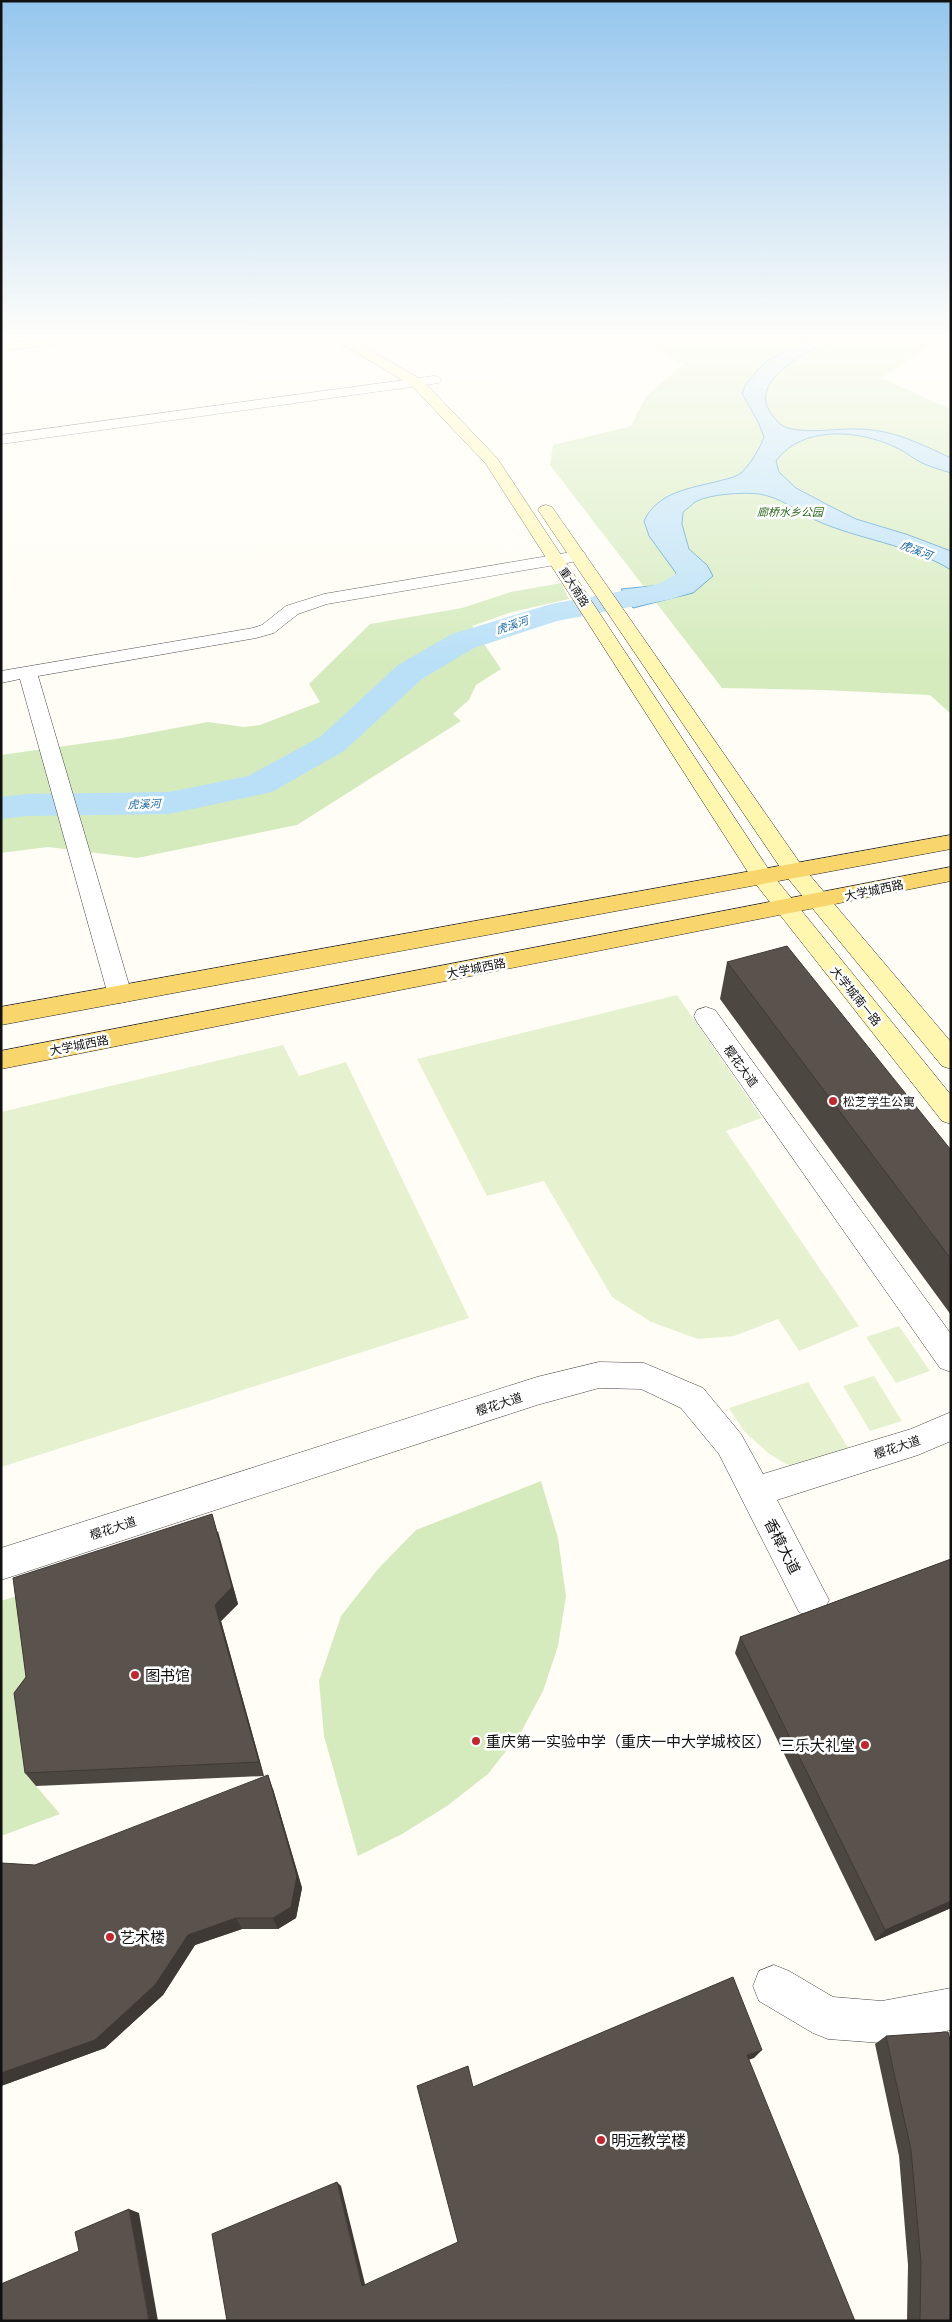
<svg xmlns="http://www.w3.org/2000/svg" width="952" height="2322" font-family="'PT Serif','Noto Sans SC',serif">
<rect width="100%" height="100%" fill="#fffdf5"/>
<path fill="#d5ebbd" d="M 644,339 L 930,339 L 931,345 L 881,378 L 951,409 L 951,714 L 930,695 L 822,690 L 722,688 L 550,465 L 553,445 L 631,426 L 646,396 L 683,365 Z
M 561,583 L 569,599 L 512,612 L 472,626 L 501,669 L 476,685 L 469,700 L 453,714 L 461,721 L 297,825 L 137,858 L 48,847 L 1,853 L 1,755 L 122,738 L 208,722 L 244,727 L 260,725 L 320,702 L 309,684 L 370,624 L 462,608 L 511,592 Z
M 541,1481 L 558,1538 L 566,1596 L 558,1646 L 543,1691 L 521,1732 L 488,1774 L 447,1806 L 402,1834 L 358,1856 L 324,1736 L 319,1681 L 341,1616 L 378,1569 L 416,1530 Z
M 23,1594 L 36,1786 L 60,1814 L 1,1836 L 1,1601 Z"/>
<path fill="#e6f2cf" d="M 677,995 L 762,1118 L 726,1131 L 859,1326 L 799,1351 L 778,1319 L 734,1336 L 698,1339 L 651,1322 L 612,1297 L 544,1181 L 487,1196 L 417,1059 Z
M 283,1045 L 299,1076 L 346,1062 L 469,1318 L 1,1467 L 1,1112 Z
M 899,1326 L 930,1371 L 896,1383 L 866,1337 Z
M 874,1376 L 902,1421 L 870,1431 L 843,1386 Z
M 808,1382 L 852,1454 L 809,1471 L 786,1464 L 768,1453 L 744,1431 L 729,1408 Z"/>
<path fill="#b9e0f7" stroke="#3f96cf" d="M 817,339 L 842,339 C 834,342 824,344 816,348 C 796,358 753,383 769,410 C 773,417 780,426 788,428 C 810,434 837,428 860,429 C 894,430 921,444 951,458 L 951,473 C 941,470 931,467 922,463 C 914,459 907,453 899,449 C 862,430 803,424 776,461 L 779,472 L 796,488 L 830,506 L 856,519 L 906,534 L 951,551 L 951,570 C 909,544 859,540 815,520 C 797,511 780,497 759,494 C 744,492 709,494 695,502 C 692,505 687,509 683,512 L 682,524 L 689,549 L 707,565 L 713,576 L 693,593 L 633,608 L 621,589 L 662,585 L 674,579 L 676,573 L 649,536 L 644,521 C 657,492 691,488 719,481 C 726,479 736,477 741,473 C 751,463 759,450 764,437 L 758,422 L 742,393 L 746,384 L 765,362 L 803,342 Z"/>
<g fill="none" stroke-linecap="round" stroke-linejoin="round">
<path fill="#b9e0f7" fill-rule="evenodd" d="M 688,569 L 699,572 L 703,578 L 689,593 L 672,599 L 557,621 L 474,648 L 422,679 L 344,751 L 272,792 L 169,814 L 26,816 L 1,819 L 1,797 L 26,794 L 169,792 L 248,776 L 320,737 L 398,665 L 452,634 L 551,604 L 655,585 C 667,581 675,572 688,569 Z"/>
<g stroke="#444" stroke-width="1">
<path id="minor" d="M 434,376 L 439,377 L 441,380 L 439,383 L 1,444 L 1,435 Z
M 578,551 L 584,552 L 586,556 L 584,560 L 327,604 L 298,614 L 274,633 L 256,638 L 38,676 L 132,995 L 129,1001 L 120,1003 L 111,1001 L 108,995 L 20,679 L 1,683 L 1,671 L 253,628 L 262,625 L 286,606 L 324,594 Z
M 706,1007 L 715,1010 L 951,1334 L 951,1372 L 940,1368 L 697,1022 L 694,1016 L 697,1010 Z
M 599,1362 L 644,1363 L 703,1388 L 741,1434 L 763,1474 L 911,1429 L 951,1412 L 951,1441 L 918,1455 L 777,1500 L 829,1600 L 823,1612 L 811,1617 L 799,1612 L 719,1454 L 681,1408 L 641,1389 L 599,1388 L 537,1405 L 1,1580 L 1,1548 L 537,1377 Z
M 774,1965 L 789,1971 L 833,1997 L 882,2001 L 951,1988 L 951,2030 L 882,2043 L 828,2039 L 813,2033 L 759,2001 L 753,1986 L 759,1971 Z"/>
</g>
<g stroke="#333" stroke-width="1">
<path id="secondary" d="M 33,339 L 72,339 L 65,343 L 1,351 L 1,343 Z
M 334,339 L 351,339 L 422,380 L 497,458 L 771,873 L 951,1095 L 951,1124 L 942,1121 L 755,883 L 486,464 L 412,386 Z
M 546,505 L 552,507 L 802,866 L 951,1042 L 951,1069 L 942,1066 L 786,876 L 538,510 L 540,507 Z"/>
</g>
<g stroke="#222" stroke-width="1">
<path id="primary" d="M 951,835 L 951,849 L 1,1025 L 1,1007 Z
M 951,867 L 951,881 L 1,1069 L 1,1051 Z"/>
</g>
<use href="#minor" fill="#fff" fill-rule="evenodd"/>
<use href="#secondary" fill="#fff6b0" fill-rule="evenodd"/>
<use href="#primary" fill="#f9d66b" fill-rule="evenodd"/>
</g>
<path fill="#4d4742" d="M 727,962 L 951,1150 L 951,1315 L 720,999 Z
M 218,1531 L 238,1604 L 221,1621 L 264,1776 L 36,1786 L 25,1773 Z
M 951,1559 L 951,1908 L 875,1941 L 735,1653 L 740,1637 Z
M 273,1789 L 302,1888 L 296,1918 L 278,1929 L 242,1929 L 195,1945 L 163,1995 L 105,2048 L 1,2086 L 1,1863 L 35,1865 Z
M 886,2036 L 951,2321 L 907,2321 L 908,2265 L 899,2156 L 875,2044 Z"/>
<path fill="#3f3936" d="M 212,1514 L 238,1604 L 221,1621 L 264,1776 L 259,1762 L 215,1605 Z
M 268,1775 L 273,1789 L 302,1888 L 296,1918 L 278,1929 L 273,1918 Z
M 951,1901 L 951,1908 L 875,1941 L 885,1930 Z
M 236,1918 L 242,1929 L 195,1945 L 163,1995 L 105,2048 L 1,2086 L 1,2073 L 188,1935 Z
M 762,2050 L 754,2058 L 740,2063 L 747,2055 Z
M 337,2182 L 341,2186 L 366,2288 L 362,2286 Z
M 129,2209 L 139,2213 L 158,2321 L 149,2321 Z"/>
<path fill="#5a524d" stroke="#3f3936" d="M 787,946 L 951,1150 L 951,1259 L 727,962 Z
M 212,1514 L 232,1587 L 215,1605 L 259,1762 L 25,1773 L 14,1693 L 26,1677 L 13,1578 Z
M 951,1559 L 951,1901 L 885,1930 L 740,1637 Z
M 268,1775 L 297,1876 L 291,1907 L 273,1918 L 236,1918 L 188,1935 L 155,1985 L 95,2040 L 1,2073 L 1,1863 L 35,1865 Z
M 733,1977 L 762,2050 L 747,2055 L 855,2321 L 227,2321 L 212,2234 L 337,2182 L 362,2286 L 458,2242 L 417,2086 L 468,2066 L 473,2087 Z
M 948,2032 L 951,2044 L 951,2321 L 920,2321 L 921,2263 L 911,2150 L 886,2036 Z
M 129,2209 L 149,2321 L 1,2321 L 1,2284 L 79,2251 L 75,2232 Z"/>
<linearGradient id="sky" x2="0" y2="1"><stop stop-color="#95c6ee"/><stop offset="0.51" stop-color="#fffefa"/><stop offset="1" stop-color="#fffefa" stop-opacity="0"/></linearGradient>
<rect width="952" height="664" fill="url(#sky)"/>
<g fill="#c4262e" stroke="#fff" stroke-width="2">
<circle cx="833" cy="1101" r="5"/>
<circle cx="135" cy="1675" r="5"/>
<circle cx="476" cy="1741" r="5"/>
<circle cx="865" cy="1745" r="5"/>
<circle cx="110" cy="1937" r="5"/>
<circle cx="601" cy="2140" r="5"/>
</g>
<g text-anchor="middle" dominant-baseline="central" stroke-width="5" stroke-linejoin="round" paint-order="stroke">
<g font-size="11" font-style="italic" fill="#2f6b1f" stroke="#fff">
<text x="790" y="512">廊桥水乡公园</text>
</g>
<g font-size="11" font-style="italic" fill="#1768a6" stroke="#fff">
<text transform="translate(916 550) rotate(21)">虎溪河</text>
<text transform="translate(512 625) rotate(-18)">虎溪河</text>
<text transform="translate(144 804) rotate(-2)">虎溪河</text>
</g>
<g font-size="11" fill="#111" stroke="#fff">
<text transform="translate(574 587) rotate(57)">重大南路</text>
</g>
<g font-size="12" fill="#111" stroke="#fff">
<text transform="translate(874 890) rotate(-12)">大学城西路</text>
<text transform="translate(476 968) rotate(-11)">大学城西路</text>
<text transform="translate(856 996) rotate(51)">大学城南一路</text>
<text transform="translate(79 1045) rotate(-11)">大学城西路</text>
<text transform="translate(741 1066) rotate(54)">樱花大道</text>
<text transform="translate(499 1404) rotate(-18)">樱花大道</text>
<text transform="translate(897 1447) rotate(-18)">樱花大道</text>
<text transform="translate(113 1528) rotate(-18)">樱花大道</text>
</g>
<g font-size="12" fill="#111" stroke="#fff" text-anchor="start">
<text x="843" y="1101">松芝学生公寓</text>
</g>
<g font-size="15" fill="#111" stroke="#fff">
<text transform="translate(783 1546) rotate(63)">香樟大道</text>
</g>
<g font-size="15" fill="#111" stroke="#fff" text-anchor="start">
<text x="145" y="1675">图书馆</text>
<text x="486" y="1741">重庆第一实验中学（重庆一中大学城校区）</text>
<text x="855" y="1745" text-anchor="end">三乐大礼堂</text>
<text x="120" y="1937">艺术楼</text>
<text x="611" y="2140">明远教学楼</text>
</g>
</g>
<rect width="952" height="2322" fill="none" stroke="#111111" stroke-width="5"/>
</svg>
